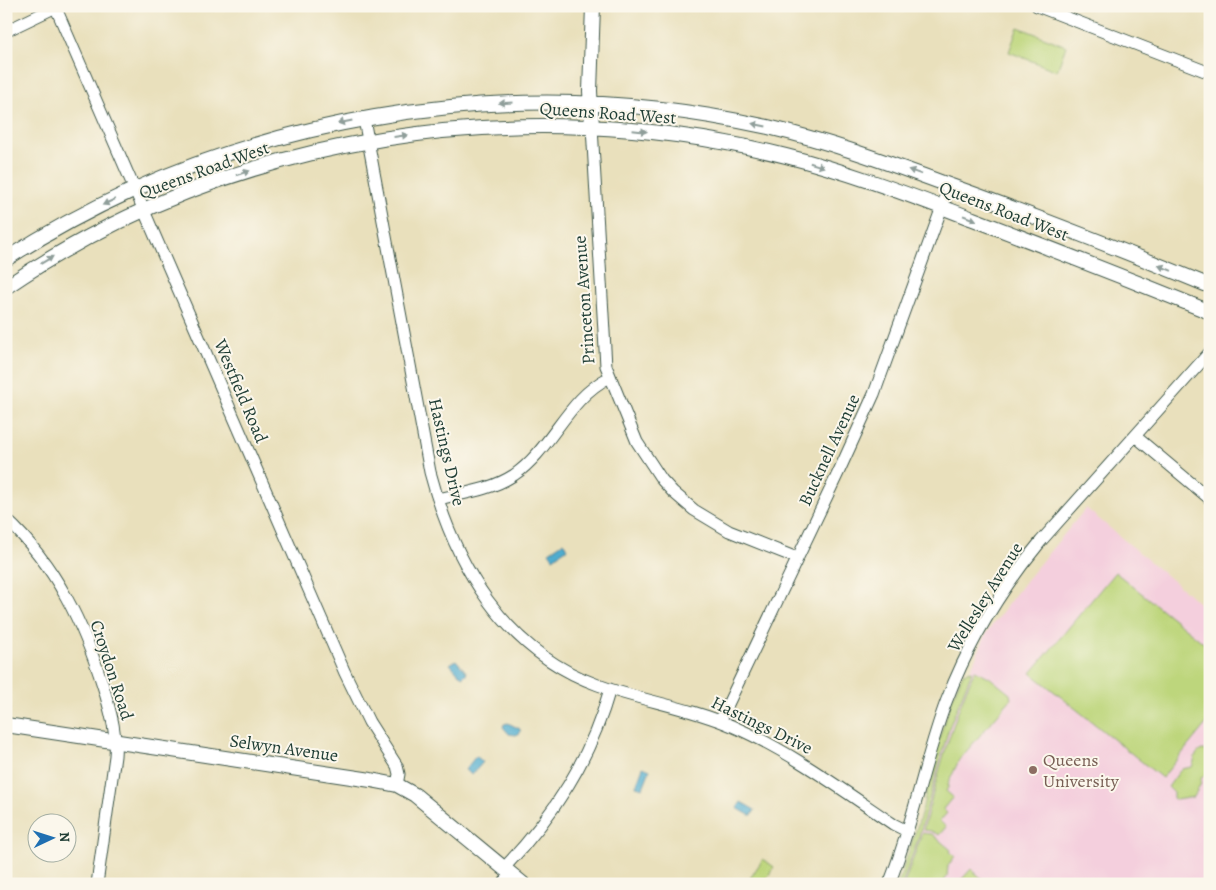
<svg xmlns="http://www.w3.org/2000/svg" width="1216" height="890" font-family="Alegreya,serif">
<rect width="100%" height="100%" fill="#fbf7ec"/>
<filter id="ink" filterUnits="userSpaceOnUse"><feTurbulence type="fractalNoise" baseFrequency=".02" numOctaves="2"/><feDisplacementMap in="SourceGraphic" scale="10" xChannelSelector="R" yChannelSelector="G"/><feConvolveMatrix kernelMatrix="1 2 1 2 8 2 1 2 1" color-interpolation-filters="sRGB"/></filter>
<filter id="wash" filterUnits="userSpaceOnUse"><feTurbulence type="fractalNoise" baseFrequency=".0096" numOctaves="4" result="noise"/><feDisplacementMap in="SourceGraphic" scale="20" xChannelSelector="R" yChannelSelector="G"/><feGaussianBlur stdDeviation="1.12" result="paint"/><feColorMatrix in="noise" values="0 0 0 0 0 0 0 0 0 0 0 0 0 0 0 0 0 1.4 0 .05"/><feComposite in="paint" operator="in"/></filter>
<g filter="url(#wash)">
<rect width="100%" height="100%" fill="#e9e0bc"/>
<path fill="#f4cfdd" d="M 1086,508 L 1210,612 L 1210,884 L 898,884 L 902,875 L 956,703 L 987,632 L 1026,580 Z"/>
<path fill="#bdd67b" stroke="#6e8a58" d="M 1018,27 L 1066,46 L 1057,71 L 1009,52 Z
M 1115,572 L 1210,648 L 1210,719 L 1162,778 L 1031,673 Z
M 975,670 L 989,677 L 1010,694 L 1011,699 L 959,760 L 948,784 L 949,786 L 946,791 L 953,797 L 943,809 L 947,813 L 940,821 L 946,827 L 939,835 L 931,831 L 923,830 C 938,775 951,722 975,670 Z
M 972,671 L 949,728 L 919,836 L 902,884 L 898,884 L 922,812 L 934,755 L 950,704 L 963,673 Z
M 1202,750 L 1210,751 L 1210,772 L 1201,778 L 1201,783 L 1194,797 L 1176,800 L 1173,798 L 1173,792 L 1168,787 L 1181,769 L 1192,767 C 1195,760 1194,753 1202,750 Z
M 922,833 L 932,834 L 951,850 L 950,852 L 955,856 L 948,866 L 947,877 L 942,884 L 904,884 Z
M 763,859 L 774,867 L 763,884 L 753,884 L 749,880 Z
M 971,869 L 988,884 L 950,884 L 962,879 Z"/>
<path fill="#4facce" stroke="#377481" d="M 564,542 L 568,548 L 553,558 L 549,552 Z
M 456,660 L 467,673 L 462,677 L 450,664 Z
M 508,723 L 520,729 L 520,733 L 516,735 L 509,734 L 503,727 L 504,724 Z
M 476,756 L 483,762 L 472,775 L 465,770 Z
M 643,767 L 650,770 L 643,788 L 636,786 Z
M 741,802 L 755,810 L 752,815 L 749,815 L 737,808 Z"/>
</g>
<g filter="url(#ink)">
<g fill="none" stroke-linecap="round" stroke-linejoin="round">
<g stroke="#3d5548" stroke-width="13">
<path id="minor" d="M 55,6 L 345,673 L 369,722 L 397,766 L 399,774 L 397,785
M 1037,6 L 1210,73
M 6,31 L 58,6
M 364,119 L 430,472 C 454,564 504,651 598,685 C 642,701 688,707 732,726 C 790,751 841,789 893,824 L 907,831
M 592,127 L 606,366 L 637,442 L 662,480 L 673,492 L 694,510 L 729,531 L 797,558
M 1135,436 L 1210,499
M 438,499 C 464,493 491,490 514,475 C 552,449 567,398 610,377
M 6,519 C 56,565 84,625 104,689 C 110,711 117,732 115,756 L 97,884
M 720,721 L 839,471 L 874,394 L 950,185
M 504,868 C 554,815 590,760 610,689
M 503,884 L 511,874
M 889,884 C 913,825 924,761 946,702 C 968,644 1002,588 1041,541 L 1210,352"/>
</g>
<g stroke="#3d5548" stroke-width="16">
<path id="tertiary" d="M 592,127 L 590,91 L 593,6
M 6,259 C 230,115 509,69 768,127 C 828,141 886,162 943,183 C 1033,215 1122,250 1210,286
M 6,287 C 231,133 524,90 786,156 C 850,172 912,196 973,219 C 1052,249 1131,280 1210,312
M 6,725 L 371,780 L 397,785 L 415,795 L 523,884"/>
</g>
<use href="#minor" stroke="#fff" stroke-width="11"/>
<use href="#tertiary" stroke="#fff" stroke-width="14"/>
</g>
<defs><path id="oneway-solid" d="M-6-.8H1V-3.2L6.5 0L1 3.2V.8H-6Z" transform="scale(1.25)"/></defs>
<g fill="#8f9e9a">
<use href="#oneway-solid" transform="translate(506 103) rotate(177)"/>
<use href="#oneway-solid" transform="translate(345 122) rotate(169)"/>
<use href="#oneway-solid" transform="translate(759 125) rotate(-168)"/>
<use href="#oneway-solid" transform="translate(640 131) rotate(6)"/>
<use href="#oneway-solid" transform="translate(401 136) rotate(-8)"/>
<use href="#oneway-solid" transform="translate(817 165) rotate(17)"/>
<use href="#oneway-solid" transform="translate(915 172) rotate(-160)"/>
<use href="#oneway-solid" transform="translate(243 173) rotate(-18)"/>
<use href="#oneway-solid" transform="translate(109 202) rotate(155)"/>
<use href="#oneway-solid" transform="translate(970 218) rotate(21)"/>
<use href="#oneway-solid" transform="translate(47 260) rotate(-31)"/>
<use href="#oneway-solid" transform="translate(1165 268) rotate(-158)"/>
</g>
</g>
<circle fill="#8d6e63" stroke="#fbf7ec" stroke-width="2" cx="1033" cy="770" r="5"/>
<g text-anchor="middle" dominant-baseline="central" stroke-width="4" stroke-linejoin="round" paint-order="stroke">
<g font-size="18" fill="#1f3d34" stroke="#fbf7ec">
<text transform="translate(608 113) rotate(4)">Queens Road West</text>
<text transform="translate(204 170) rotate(-20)">Queens Road West</text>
<text transform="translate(1004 211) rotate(21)">Queens Road West</text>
<text transform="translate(584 300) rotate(-94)">Princeton Avenue</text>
<text transform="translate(241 391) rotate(67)">Westfield Road</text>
<text transform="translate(829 450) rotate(-65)">Bucknell Avenue</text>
<text transform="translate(447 452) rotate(77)">Hastings Drive</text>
<text transform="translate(985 597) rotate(-58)">Wellesley Avenue</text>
<text transform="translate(112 670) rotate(72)">Croydon Road</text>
<text transform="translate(762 725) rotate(26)">Hastings Drive</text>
<text transform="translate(284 748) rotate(8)">Selwyn Avenue</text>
</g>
<g font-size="18" fill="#785e54" stroke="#fbf7ec" text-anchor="start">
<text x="1043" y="760">Queens<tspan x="1043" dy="21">University</tspan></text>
</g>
</g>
<rect width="1216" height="890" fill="none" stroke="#fbf7ec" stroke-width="25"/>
<g transform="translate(52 838) rotate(86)"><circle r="24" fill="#fbf7ec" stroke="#a3ada2"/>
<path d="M0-4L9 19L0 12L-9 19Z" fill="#1f6fb2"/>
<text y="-8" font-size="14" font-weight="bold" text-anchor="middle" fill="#1f3d34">N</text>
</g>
</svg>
